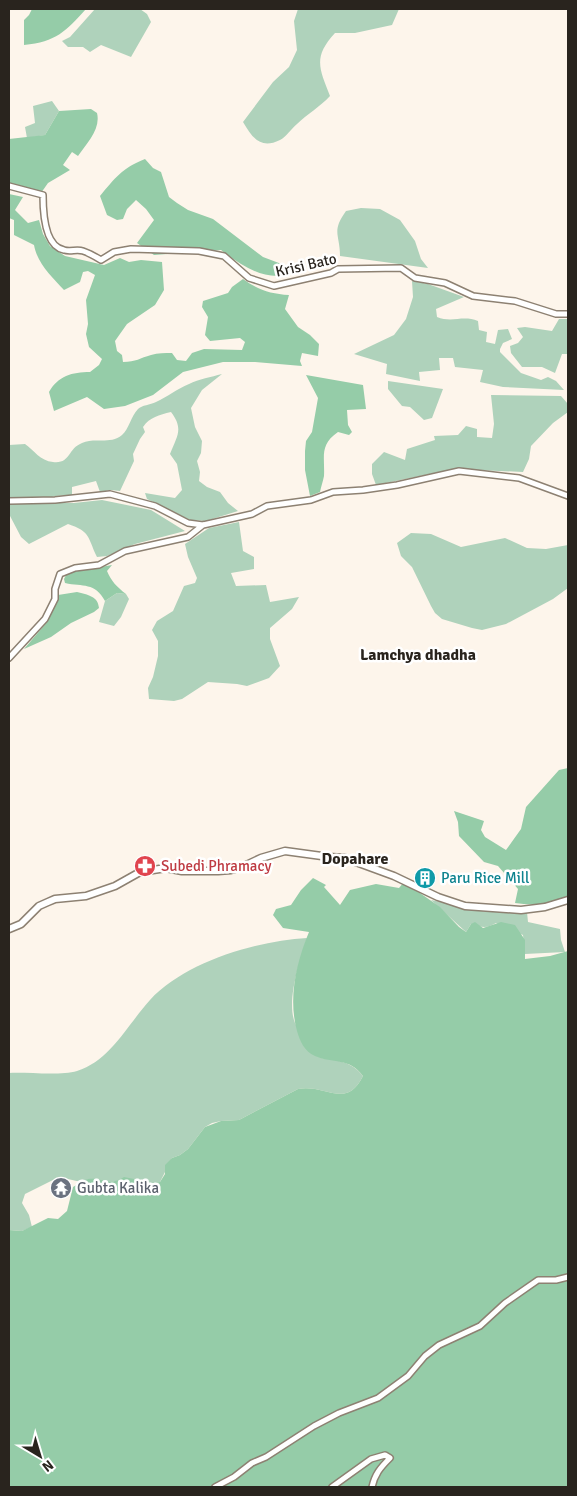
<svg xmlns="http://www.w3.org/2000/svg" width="577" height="1496" font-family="Signika,sans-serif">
<rect width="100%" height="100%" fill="#fdf5eb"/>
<path fill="#afd2bb" d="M 95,9 L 140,9 L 147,14 L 151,22 L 131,57 L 101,45 L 90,52 L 83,47 L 68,47 L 62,41 L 70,37 Z
M 298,9 L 399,9 L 392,25 L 355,33 L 335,33 C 313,57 319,68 330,96 C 320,107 307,114 297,124 C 291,129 286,137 280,140 C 260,150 252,137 243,122 L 273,82 L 289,67 L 297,50 L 294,21 Z
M 52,101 L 59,111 L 45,135 L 27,138 L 25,127 L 35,123 L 33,106 Z
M 361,208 L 380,209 L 400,220 L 415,241 L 421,259 L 428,268 L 340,256 C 340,234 331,232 346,211 Z
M 412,281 L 428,284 L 464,297 L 436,309 L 437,317 C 452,323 463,315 478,321 L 479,330 L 487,332 L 486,342 L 495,344 L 498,330 L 508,329 L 512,339 L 503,343 L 500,349 L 500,352 L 521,373 L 541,380 L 548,377 L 556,381 L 564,390 L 503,387 L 480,382 L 483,370 L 455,367 L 453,358 L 439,358 L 440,370 L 419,372 L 420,381 L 386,374 L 387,364 L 354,354 L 394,335 L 406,319 L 413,297 Z
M 559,319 L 568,319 L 568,354 L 562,354 L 555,373 L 542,367 L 522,367 L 511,353 L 510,346 L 518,343 L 523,337 L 517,328 L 525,327 L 552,331 Z
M 222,374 L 202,390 L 191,408 L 195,427 L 202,441 L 201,453 L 197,461 L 200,472 L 199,481 L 207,487 L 220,492 L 228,503 L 238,511 L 206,521 L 190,520 L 147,499 L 145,493 L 175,498 L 182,490 L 177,464 L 170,454 C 177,436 184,429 171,412 C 159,415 150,417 143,427 L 145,432 L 140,439 L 133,454 L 134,461 L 120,491 L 111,490 L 100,492 L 96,481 L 72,487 L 72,495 L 55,496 L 33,503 L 74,503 L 102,500 L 151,510 L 185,531 L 135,544 L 107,556 L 97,557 C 87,536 91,532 68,524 L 29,544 L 21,537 L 9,514 L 9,445 L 25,444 C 34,450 40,461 53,462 C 71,464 67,449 82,443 C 94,437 110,445 122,435 C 129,429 131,416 138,409 C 142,405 150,405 156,402 C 167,397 177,389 189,384 C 199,379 211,377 222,374 Z
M 388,381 L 443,389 L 432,418 L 424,420 L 410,407 L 402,406 L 388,389 Z
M 491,395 L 561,396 L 568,404 L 568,412 L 553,423 L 531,446 L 529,459 L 523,472 L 454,469 L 376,485 L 372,474 L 372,464 L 384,452 L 405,460 L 407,449 L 435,440 L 434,436 L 458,435 L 466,426 L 477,429 L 477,437 L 492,438 L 494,424 Z
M 239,522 L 243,551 L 254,557 L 254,569 L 231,573 L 236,586 L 266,585 L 270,602 L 299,597 L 292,609 L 270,628 L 270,639 L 280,666 L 269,678 L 247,686 L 237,684 L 208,682 L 182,699 L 174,701 L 149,699 L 148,688 L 153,677 L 158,656 L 158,641 L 152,630 L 157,621 L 173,611 L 184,586 L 195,583 L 197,578 L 188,557 L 185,544 L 209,528 Z
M 411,533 L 431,534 L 461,547 L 505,538 L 527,548 L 546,549 L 568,545 L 568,588 L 553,599 L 506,624 L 482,630 L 472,628 L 442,619 L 435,613 L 431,606 L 412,567 L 401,556 L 397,543 Z
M 117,593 L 126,594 L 129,599 L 121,617 L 114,626 L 99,622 L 105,601 Z
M 431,900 L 487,912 L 527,912 L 528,922 L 560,929 L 561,940 L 565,952 L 525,954 L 523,935 L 496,923 C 486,929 482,927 471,924 L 466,932 Z
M 307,938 C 300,960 286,1001 295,1023 C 300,1034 314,1048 321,1058 C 338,1060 352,1062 363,1076 C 346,1110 326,1084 298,1089 L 239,1120 L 221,1121 L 212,1123 L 205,1127 L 188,1149 L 180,1155 L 172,1158 L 160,1182 C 149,1185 143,1186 134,1179 L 108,1182 L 89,1179 L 81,1182 L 59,1177 L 25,1194 L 22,1203 L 29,1215 L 32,1227 L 22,1231 L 9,1230 L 9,1073 C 28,1072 60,1076 77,1071 C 110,1061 128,1024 150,1000 C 185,962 256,941 307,938 Z"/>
<path fill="#95cca8" d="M 32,9 L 86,9 C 66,31 56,42 24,45 L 24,20 L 29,15 Z
M 91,109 L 97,113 C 101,129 87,143 78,156 L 72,152 L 63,165 L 70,170 L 48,183 L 41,193 L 9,183 L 9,139 L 45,135 L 59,111 Z
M 145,159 L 153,168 L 161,172 L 169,197 L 177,203 L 188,210 L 213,219 L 263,257 L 300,271 C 292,273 284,277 277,276 C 256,276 237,262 221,250 L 154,255 L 137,243 L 154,220 L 146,209 L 136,200 L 127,209 L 123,219 L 117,220 L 107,215 L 100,196 C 115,178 122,168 145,159 Z
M 9,194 L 23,197 L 15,210 L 28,223 L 39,220 L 43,234 L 50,246 L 65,256 L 104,265 L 120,258 L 129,262 L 141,260 L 162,262 L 164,290 L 155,305 L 127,324 L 115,341 L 117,351 L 122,355 L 123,362 C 136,362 140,358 151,355 C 158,353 165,353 172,353 L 177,360 L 186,361 L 192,353 L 204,349 L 242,350 L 245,342 L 240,338 L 210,341 L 205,335 L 208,317 L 202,307 L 203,301 L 228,293 L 232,287 L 243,279 C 258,290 271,294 289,295 L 285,309 L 298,327 L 310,335 L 319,344 L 318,356 L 302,353 L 300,361 L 302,366 L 255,362 L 223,362 L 183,372 L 153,395 L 125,406 L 104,409 L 87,397 L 54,411 L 49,392 C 58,376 72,372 90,372 L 99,365 L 102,359 L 89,347 L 86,334 L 88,324 L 86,300 L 95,275 L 88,271 L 83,272 L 80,282 L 64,290 C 52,277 37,263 34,245 L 14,235 L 14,220 L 9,218 Z
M 306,375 L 363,385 L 366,409 L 347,410 L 348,425 L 352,432 L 349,435 L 338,432 C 319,445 325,457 324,476 C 323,481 321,487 320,492 L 310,496 L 305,470 L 305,451 L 306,441 L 312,432 L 318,398 Z
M 112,565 L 107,571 C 111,581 117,587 126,594 L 117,593 L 105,601 C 95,582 83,587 65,583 L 64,579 L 67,573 Z
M 77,592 C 88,595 98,596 99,608 L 94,612 L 71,623 L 51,637 L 24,649 L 48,621 L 58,595 Z
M 568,768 L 568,898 C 550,904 534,906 515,903 L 518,889 L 498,866 L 484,862 L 459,836 L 458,822 L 454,811 L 484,821 L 481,830 L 485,837 L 506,850 L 521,829 L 526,807 L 559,770 Z
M 313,878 L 326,885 L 324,887 L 340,905 L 350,890 L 376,884 L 399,888 L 404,882 L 440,907 L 459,927 L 466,932 L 471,924 L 475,922 L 483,928 L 501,922 L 515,925 L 525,940 L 525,959 L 550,956 L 568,951 L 568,1487 L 9,1487 L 9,1230 L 22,1231 L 48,1218 L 58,1219 L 67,1211 L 73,1187 C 78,1184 83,1180 88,1179 C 103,1177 109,1187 124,1177 L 134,1179 L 142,1185 L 160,1182 L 165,1174 L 165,1165 L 172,1158 L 180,1155 L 188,1149 L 205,1127 L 221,1121 L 239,1120 L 298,1089 C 326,1084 346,1110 363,1076 C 349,1057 333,1064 315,1056 C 304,1051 300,1041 297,1031 C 288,999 296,963 309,932 L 283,928 L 273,915 L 276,909 L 291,905 L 301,890 Z"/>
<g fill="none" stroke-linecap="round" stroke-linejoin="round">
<g stroke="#8d8172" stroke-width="8">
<path id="minor" d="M 9,186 L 43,195 C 43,211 44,246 64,250 C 70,252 77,249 83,251 C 89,253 96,257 101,260 L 114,252 L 131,249 L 199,251 L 224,256 L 249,278 L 274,286 L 331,273 L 338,269 L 401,268 L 415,278 L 445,283 L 473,296 L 515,301 L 556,314 L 568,314
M 9,501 L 55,500 L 110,494 L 155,506 L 188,523 L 203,525 L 252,514 L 267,506 L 311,500 L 333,492 L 363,490 L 397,485 L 459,471 L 519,478 L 568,496
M 9,658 L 45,619 L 55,599 L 55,589 L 60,574 L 75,568 L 99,565 L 125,551 L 188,537 L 203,525
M 215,1487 L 234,1477 L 252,1463 L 266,1457 L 314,1426 L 339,1413 L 378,1398 L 408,1376 L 425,1356 L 439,1345 L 480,1326 L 505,1303 L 538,1280 L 556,1280 L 568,1277
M 332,1487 L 371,1459 L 385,1455 L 390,1458 C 380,1468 375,1474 372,1487"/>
</g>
<g stroke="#8d8172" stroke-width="9">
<path id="tertiary" d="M 9,929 L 21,924 L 39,906 L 48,902 L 55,899 L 86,896 L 115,886 L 140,872 L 166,868 L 182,871 L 218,871 L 231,870 L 242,867 L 261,858 L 285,851 L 329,857 L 345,858 L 394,876 L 438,897 L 465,906 L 521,910 L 545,907 L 568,900"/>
</g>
<use href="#minor" stroke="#fff" stroke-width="5"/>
<use href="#tertiary" stroke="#fff" stroke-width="6"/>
</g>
<defs>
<g id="pharmacy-disc" transform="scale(1.125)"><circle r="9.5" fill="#e0444e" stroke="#fff"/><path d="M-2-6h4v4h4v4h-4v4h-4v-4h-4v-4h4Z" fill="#fff"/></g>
<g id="building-disc" transform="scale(1.125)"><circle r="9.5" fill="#0f9aa8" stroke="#fff"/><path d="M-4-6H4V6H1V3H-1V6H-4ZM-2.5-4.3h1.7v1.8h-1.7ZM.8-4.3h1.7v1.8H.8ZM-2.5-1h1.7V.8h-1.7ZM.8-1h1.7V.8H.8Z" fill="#fff"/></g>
<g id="temple-disc" transform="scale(1.125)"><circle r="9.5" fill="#6b7280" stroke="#fff"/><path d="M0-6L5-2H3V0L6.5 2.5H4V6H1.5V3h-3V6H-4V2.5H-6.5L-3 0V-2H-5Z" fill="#fff"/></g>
</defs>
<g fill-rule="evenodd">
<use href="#pharmacy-disc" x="145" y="866"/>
<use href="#building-disc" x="425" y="878"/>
<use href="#temple-disc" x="61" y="1188"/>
</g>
<g text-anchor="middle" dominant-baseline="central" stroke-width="5" stroke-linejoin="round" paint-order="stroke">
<g font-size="15" fill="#29241e" stroke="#fff">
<text transform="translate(306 265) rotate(-13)">Krisi Bato</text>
</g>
<g font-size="15" fill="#be3a42" stroke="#fff" text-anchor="start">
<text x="161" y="866">Subedi Phramacy</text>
</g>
<g font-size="15" fill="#0d838f" stroke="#fff" text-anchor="start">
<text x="441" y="878">Paru Rice Mill</text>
</g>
<g font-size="15" fill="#5b616d" stroke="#fff" text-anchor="start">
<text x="77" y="1188">Gubta Kalika</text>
</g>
<g font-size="16" font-weight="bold" fill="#29241e" stroke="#fff">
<text x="418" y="655">Lamchya dhadha</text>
<text x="355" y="859">Dopahare</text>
</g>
</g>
<rect width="577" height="1496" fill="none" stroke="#29241e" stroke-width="20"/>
<g transform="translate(40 1456) rotate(142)" stroke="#ffffff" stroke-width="4" paint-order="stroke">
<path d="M0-4L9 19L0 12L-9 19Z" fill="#29241e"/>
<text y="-8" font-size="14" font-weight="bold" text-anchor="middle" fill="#29241e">N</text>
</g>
</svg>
